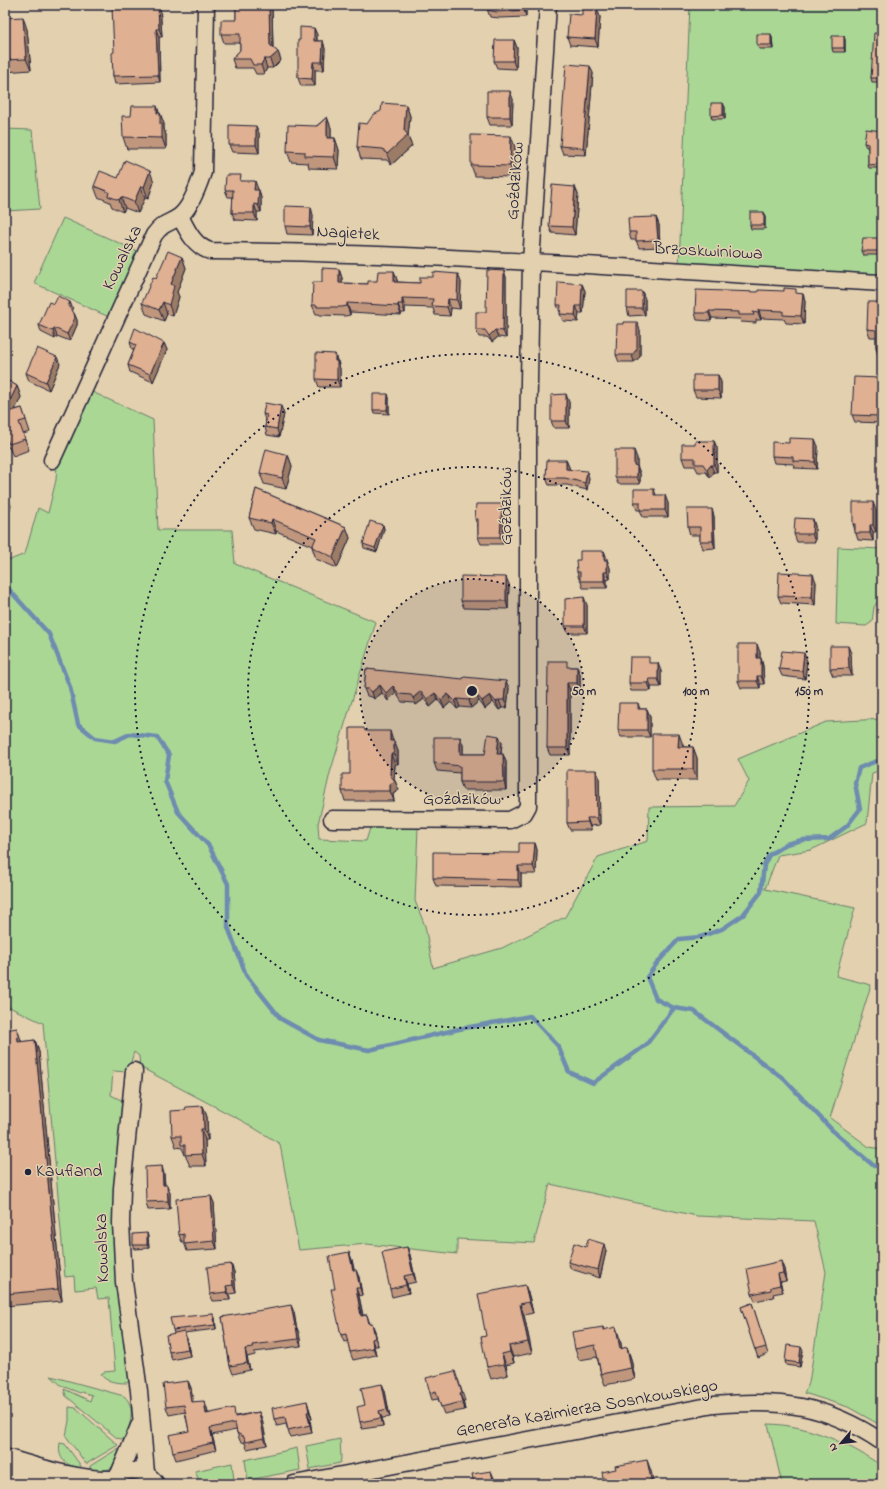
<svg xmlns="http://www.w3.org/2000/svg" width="887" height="1489" font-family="'Indie Flower',sans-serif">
<rect width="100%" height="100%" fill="#e3d0ae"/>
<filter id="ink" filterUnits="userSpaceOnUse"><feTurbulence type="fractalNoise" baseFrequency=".025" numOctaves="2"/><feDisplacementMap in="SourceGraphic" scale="8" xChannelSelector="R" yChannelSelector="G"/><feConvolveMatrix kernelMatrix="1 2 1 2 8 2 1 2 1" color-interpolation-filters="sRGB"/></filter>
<g filter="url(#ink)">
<path fill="#abd795" stroke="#667c68" d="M 690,5 L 882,5 L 882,275 L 679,266 Z
M 5,129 L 32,130 L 40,209 L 5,211 Z
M 63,218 L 139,252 L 109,317 L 34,283 Z
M 88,390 L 153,420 L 158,530 L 232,530 L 235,564 L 376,622 L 330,773 L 318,824 L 319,839 L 366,841 L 371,825 L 418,827 L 415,901 L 425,926 L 433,968 L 502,948 L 565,917 L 598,857 L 648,841 L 649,807 L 734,806 L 749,781 L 738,759 L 826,722 L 882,719 L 882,770 L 872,773 L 867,823 L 811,850 L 778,855 L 765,889 L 855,908 L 836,976 L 871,985 L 830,1118 L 869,1147 L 882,1149 L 882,1426 L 848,1407 L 804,1393 L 809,1383 L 826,1272 L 814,1221 L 697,1216 L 550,1184 L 534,1243 L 457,1239 L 457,1254 L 367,1244 L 299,1250 L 280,1144 L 246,1123 L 140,1067 L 139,1056 L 134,1052 L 128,1072 L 113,1071 L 111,1095 L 125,1102 L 131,1378 L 127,1383 C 119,1383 104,1382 101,1374 L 104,1372 L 115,1371 L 109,1298 L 98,1299 L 96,1288 L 75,1290 L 74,1276 L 65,1277 L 43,1023 L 5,1005 L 5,558 L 10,560 L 25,554 L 38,508 L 48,513 L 56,480 L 57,464 Z
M 838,547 L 882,549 L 882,595 L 874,607 L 872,622 L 866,626 L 836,624 Z
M 51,1376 L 124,1396 C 137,1408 129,1425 126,1440 L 117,1438 L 66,1396 L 64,1389 L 90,1401 L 92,1395 L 81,1392 L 80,1393 L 62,1386 Z
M 69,1407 L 76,1408 L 118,1445 L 86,1464 L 66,1436 L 69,1421 Z
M 768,1424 C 810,1425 847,1443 882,1466 L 882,1484 L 782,1484 Z
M 340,1439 L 341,1458 L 340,1463 L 310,1469 L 306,1446 Z
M 60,1443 L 65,1444 L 81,1466 L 80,1469 C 66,1465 57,1459 60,1443 Z
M 119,1448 L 125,1449 C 113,1469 113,1471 90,1471 L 90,1466 Z
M 297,1448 L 300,1470 L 248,1480 L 245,1460 Z
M 232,1463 L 234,1481 L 200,1483 L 195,1471 Z"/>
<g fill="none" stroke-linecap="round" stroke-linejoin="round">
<path stroke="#6d8caf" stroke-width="4.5" d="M 5,585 L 49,634 L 70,687 L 78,724 L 95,738 L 115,741 L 130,734 L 157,737 L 169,755 L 165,781 L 178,812 L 209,846 L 228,884 L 228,927 L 246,975 L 281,1019 L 319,1040 L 369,1050 L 459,1029 L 530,1016 L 558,1046 L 569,1072 L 593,1083 L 646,1045 L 674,1008 L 694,1011 L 784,1079 L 833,1131 L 874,1166 L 882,1166
M 674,1008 L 656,999 L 647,977 L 658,962 L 679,939 L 700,937 L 722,929 L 743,915 L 761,892 L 764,865 L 769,855 L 786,844 L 802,840 L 829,839 L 847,826 L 860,809 L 855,783 L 859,768 L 874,762 L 882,760"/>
<g stroke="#22223b" stroke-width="19">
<path id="minor" d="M 180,216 C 187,230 194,246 210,251 C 434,253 658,270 882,283
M 52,460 L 154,235 C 164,221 170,224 180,216 C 190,208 199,184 203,172 L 206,5
M 332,819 L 510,820 L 524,813 L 528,806 L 528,442 L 531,262 L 548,5
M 134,1071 L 122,1188 L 121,1223 L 124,1282 L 139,1391 L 146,1473
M 5,1457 C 39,1467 77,1480 113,1479
M 5,1470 L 55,1484
M 119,1474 L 139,1426
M 110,1484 C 121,1466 145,1467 156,1484
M 294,1484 L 714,1405 C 780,1399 826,1404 882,1442"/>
</g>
<use href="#minor" stroke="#e3d0ae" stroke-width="16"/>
</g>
<path fill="#c0977d" stroke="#22223b" d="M 160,5 L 162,37 L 159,37 L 160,82 L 115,84 L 113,76 L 114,52 Z
M 236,5 L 272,5 L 273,47 L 278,52 L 281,60 L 273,68 L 267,68 L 264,74 L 256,74 L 253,68 L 235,68 L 232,59 L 240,50 L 240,43 L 224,43 L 221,34 L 236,20 Z
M 458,5 L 526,5 L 526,17 L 500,18 L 490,17 L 487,9 L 459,8 Z
M 597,9 L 600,17 L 598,47 L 570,45 L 567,37 Z
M 5,18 L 27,29 L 31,70 L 5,72 Z
M 314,28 L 317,35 L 317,41 L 323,41 L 325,49 L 324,70 L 315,70 L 315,86 L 301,86 L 298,78 L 300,40 Z
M 882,34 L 882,82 L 872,82 L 871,78 Z
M 844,36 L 845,40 L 845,52 L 833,52 L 832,48 Z
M 772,37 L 773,49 L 759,49 L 757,45 Z
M 514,40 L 517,48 L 516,69 L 497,68 L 494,61 Z
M 593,73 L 586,155 L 563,154 L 560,146 Z
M 513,99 L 512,125 L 490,125 L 487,117 Z
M 406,105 L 410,116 L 408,137 L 412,146 L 391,165 L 387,160 L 361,159 L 357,147 L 367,124 Z
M 157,106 L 159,113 L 160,113 L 164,124 L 164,129 L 166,135 L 166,149 L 127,149 L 123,137 L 131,116 Z
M 725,107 L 725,119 L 712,119 L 711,116 Z
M 327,117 L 331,128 L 331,138 L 335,138 L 339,150 L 338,169 L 309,168 L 308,163 L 291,162 L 287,151 Z
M 882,131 L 882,168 L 869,168 L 868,165 L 868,147 L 866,147 L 864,143 Z
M 259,133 L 259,153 L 232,152 L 229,145 Z
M 515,147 L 514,177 L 475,176 L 471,165 Z
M 118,178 L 154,182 L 148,199 L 145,198 L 138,213 L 125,208 L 123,212 L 112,207 L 110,202 L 98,197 L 94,186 Z
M 243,181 L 258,189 L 258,190 L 259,190 L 261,198 L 261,212 L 257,212 L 257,221 L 235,220 L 232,213 L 233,197 L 228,197 L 225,190 Z
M 578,194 L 575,235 L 552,233 L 549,226 Z
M 313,215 L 312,235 L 287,234 L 285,226 Z
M 765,216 L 765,229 L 751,229 L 750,225 Z
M 656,217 L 659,225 L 660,247 L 639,248 L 636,240 L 631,240 L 629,232 Z
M 878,238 L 879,242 L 880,255 L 863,255 L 861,251 Z
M 182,257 L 186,268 L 177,292 L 179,297 L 173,316 L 167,314 L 164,321 L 146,314 L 142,303 L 156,278 Z
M 339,269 L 342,278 L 342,283 L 368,284 L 377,281 L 394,271 L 397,280 L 397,282 L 420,283 L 461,282 L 460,309 L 451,308 L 450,316 L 435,315 L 433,308 L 405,307 L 405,313 L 401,313 L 401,315 L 350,312 L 350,315 L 345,316 L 320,315 L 319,314 L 316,314 L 312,305 Z
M 504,271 L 506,277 L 506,338 L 498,337 L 492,342 L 487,337 L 479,337 L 476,330 L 486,312 Z
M 582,284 L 585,291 L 583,313 L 579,313 L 578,322 L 563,321 L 560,314 L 561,312 L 560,312 L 557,305 Z
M 758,292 L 803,294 L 805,301 L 804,324 L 786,323 L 784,319 L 761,318 L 761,320 L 756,320 L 756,323 L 741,322 L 740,319 L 712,318 L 711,321 L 697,320 L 695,313 Z
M 645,299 L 645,315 L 629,316 L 627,308 Z
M 70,302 L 73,310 L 72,311 L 74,313 L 77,320 L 77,325 L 70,341 L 57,336 L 55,339 L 41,332 L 39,325 L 54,304 Z
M 882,302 L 882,355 L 878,355 L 876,347 L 876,337 L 870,337 L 867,329 Z
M 640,330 L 640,357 L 634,362 L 619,362 L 616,355 Z
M 130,342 L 164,343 L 167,350 L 153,382 L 130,372 L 128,365 L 134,350 L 132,349 Z
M 338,361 L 340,369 L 340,387 L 319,387 L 316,379 Z
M 60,364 L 49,390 L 29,381 L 26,373 Z
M 718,375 L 721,382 L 721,398 L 696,397 L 693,390 Z
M 5,379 L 17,386 L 21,397 L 15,410 L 22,408 L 30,432 L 23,434 L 29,450 L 13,456 L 9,447 L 5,448 Z
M 882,382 L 882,423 L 855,422 L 852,415 Z
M 388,394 L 389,398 L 389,414 L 374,413 L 373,410 Z
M 569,402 L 569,428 L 554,428 L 551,421 Z
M 263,414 L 284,414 L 279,437 L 267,435 L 265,427 L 266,422 Z
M 714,441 L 717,448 L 717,472 L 714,472 L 710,478 L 706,472 L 698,472 L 695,466 L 685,466 L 682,458 L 695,444 Z
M 818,446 L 817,469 L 795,468 L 794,464 L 774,463 L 772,456 Z
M 288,455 L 292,466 L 286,489 L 264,484 L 260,473 Z
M 637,458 L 637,466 L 640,473 L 640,484 L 618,484 L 615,477 Z
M 566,460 L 569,467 L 569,469 L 589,478 L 587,490 L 567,485 L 549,485 L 546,478 Z
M 256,489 L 346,527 L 350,538 L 337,568 L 316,559 L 312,547 L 312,546 L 276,531 L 276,534 L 254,529 L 249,518 Z
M 654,489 L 656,495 L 668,503 L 668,517 L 643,517 L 640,510 L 637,510 L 634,502 Z
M 876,510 L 876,532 L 873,532 L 873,541 L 858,540 L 853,524 Z
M 504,512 L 503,544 L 481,544 L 478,537 L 478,527 L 475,519 Z
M 714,516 L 715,548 L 703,549 L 700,541 L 700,535 L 690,535 L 688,527 Z
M 813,519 L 815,526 L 815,542 L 797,542 L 794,534 Z
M 383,525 L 384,529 L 377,552 L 364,548 L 363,544 Z
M 604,551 L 610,568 L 610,579 L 607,580 L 607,588 L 583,588 L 580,579 L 579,579 L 577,572 L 580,560 Z
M 816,582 L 815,605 L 781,603 L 778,596 Z
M 509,584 L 508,609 L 464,608 L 461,601 Z
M 587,605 L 587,633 L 568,633 L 565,626 Z
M 760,652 L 760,658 L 761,658 L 763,666 L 764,684 L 760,684 L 760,688 L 741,688 L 738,681 Z
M 851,653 L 852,676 L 833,676 L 830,669 Z
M 807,661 L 805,679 L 782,676 L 779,669 Z
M 651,663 L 661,671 L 661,687 L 651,687 L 651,691 L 631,691 L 629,683 Z
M 569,667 L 577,667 L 580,674 L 580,690 L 570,690 L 570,755 L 550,755 L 547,748 Z
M 366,669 L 509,688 L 507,708 L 502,708 L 499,710 L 493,702 L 485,709 L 479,701 L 471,708 L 460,707 L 457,709 L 451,702 L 444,708 L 438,700 L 430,707 L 424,699 L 416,705 L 414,703 L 402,702 L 396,693 L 388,701 L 382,693 L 374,699 L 372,697 L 367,696 L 364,689 Z
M 638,703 L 640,709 L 647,709 L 650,717 L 650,737 L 621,737 L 618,730 Z
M 365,731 L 394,741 L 398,751 L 398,764 L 395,764 L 394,779 L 395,781 L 399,790 L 393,794 L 394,801 L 345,801 L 342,791 L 350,774 Z
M 499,736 L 502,743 L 501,754 L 503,754 L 506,762 L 506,790 L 463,790 L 460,782 L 460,773 L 437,771 L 434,763 L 460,737 L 463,745 L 463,754 L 485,754 Z
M 683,745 L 683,747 L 693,747 L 697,758 L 697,780 L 656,780 L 652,769 Z
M 596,770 L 599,777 L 600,825 L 590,826 L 591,830 L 570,830 L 567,823 Z
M 535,843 L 537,850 L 536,874 L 521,874 L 521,887 L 436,886 L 433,878 L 519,853 Z
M 5,1030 L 21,1040 L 21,1042 L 35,1040 L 39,1052 L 62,1301 L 5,1306 Z
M 203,1106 L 207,1117 L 208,1140 L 205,1140 L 206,1166 L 190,1166 L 182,1148 L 176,1147 L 172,1136 L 185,1110 Z
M 164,1174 L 165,1185 L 170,1193 L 170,1209 L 148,1210 L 146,1202 Z
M 211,1196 L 214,1203 L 217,1249 L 187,1251 L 184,1242 L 182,1242 L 179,1235 Z
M 147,1233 L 148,1237 L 149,1248 L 135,1249 L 133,1245 Z
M 407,1247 L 410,1255 L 416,1282 L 407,1284 L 409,1293 L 392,1297 L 390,1289 Z
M 586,1247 L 606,1251 L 600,1278 L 571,1269 L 568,1262 Z
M 349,1252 L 352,1260 L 354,1270 L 359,1277 L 362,1295 L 359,1296 L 363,1315 L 367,1315 L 370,1324 L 375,1331 L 378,1346 L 374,1346 L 376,1355 L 353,1360 L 350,1352 L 348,1341 L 344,1342 L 341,1335 L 335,1289 Z
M 231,1264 L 234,1272 L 236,1293 L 229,1294 L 230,1300 L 213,1301 L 210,1294 Z
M 784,1269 L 786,1281 L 780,1282 L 783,1292 L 773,1294 L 774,1297 L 755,1301 L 752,1294 Z
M 525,1285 L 529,1296 L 533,1313 L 524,1315 L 532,1353 L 513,1357 L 514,1363 L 506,1365 L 508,1375 L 491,1379 L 487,1367 L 486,1336 Z
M 752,1303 L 768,1354 L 758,1358 L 741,1307 Z
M 294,1312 L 296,1326 L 299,1333 L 301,1346 L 255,1352 L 255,1355 L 247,1357 L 250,1370 L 233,1374 L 230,1366 L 222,1317 Z
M 213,1314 L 215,1318 L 216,1329 L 184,1333 L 187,1339 L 190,1356 L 172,1360 L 169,1352 L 174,1333 L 173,1330 Z
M 603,1327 L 604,1330 L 620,1339 L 622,1349 L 627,1347 L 631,1359 L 635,1379 L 605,1385 L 601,1374 L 597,1357 L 579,1360 L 575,1349 Z
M 803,1351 L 800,1367 L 786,1365 L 785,1361 Z
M 458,1379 L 465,1401 L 463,1401 L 465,1410 L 444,1414 L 438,1399 L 432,1400 L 430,1393 Z
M 188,1381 L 191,1388 L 192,1402 L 207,1408 L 208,1413 L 236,1416 L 259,1412 L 262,1419 L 267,1445 L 247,1449 L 245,1443 L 240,1441 L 236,1430 L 212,1435 L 216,1450 L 176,1460 L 173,1452 L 189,1431 L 185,1412 L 169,1415 L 166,1407 Z
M 382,1384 L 385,1391 L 390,1417 L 382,1418 L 383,1426 L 362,1429 L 360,1422 L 365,1405 Z
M 309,1408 L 312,1419 L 310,1420 L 312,1433 L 290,1437 L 286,1424 L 277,1426 L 274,1419 Z"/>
<path fill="#9c7b66" stroke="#22223b" d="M 158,5 L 160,5 L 162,37 L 159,29 Z
M 269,5 L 272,5 L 273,54 L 270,45 Z
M 524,5 L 526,5 L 526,17 L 524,10 Z
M 597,9 L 600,17 L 598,47 L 595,39 Z
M 23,17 L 27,29 L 31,70 L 26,59 Z
M 314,28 L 317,35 L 316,49 L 314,41 Z
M 156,29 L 159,37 L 160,82 L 158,75 Z
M 771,34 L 772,37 L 773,49 L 771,45 Z
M 844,36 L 845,40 L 845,52 L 844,48 Z
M 514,40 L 517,48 L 516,69 L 513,61 Z
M 323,41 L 325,49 L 324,70 L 322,62 Z
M 278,52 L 281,60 L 273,68 L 270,59 Z
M 264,59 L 267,68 L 264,74 L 261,65 Z
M 313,62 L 315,70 L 315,86 L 312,79 Z
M 590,66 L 593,73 L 586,155 L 583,148 Z
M 510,91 L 513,99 L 512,125 L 510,117 Z
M 723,103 L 725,107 L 725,119 L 723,115 Z
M 406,105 L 410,116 L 408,137 L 412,146 L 391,165 L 387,154 L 404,130 Z
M 157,106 L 160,116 L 160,113 L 164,124 L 164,129 L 166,135 L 166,149 L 162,138 L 157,113 Z
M 327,117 L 331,128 L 331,149 L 327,138 Z
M 256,126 L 259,133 L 259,153 L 256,145 Z
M 511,136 L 515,147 L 514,177 L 510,166 Z
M 335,138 L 339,150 L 338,169 L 334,157 Z
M 150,171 L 154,182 L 148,199 L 144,187 Z
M 255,181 L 258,189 L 257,198 L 254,190 Z
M 141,186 L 145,198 L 138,213 L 134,202 Z
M 575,187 L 578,194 L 575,235 L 572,227 Z
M 259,190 L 261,198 L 261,212 L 258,205 Z
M 121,197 L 125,208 L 123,212 L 119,200 Z
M 254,204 L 257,212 L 257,221 L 254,213 Z
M 311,207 L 313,215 L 312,235 L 310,227 Z
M 764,212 L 765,216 L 765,229 L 764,225 Z
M 656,217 L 659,225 L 660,247 L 658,240 Z
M 878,238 L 879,242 L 880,255 L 878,251 Z
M 182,257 L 186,268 L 177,292 L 179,297 L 173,316 L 169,305 L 171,284 Z
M 339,269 L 342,278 L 342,292 L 339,283 Z
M 394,271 L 397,280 L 397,291 L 394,282 Z
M 504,271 L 506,277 L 506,338 L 503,331 Z
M 458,274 L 461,282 L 460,309 L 457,300 Z
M 582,284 L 585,291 L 583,313 L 581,306 Z
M 642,291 L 645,299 L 645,315 L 642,308 Z
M 803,294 L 805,301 L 804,324 L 801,316 Z
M 402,298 L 405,307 L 405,313 L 402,304 Z
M 448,299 L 451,308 L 450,316 L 447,307 Z
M 70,302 L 73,310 L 71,314 L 68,306 Z
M 163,302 L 167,314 L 164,321 L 159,310 Z
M 347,303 L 350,312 L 350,315 L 347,306 Z
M 398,304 L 401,313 L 401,315 L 398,306 Z
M 576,306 L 579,313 L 578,322 L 575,315 Z
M 759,310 L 761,318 L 761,320 L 758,313 Z
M 709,311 L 712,318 L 711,321 L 709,313 Z
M 74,313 L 77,320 L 77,325 L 70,341 L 67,334 Z
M 637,322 L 640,330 L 640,357 L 634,362 L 632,355 Z
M 54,328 L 57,336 L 55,339 L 53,331 Z
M 495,330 L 498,337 L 492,342 L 489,336 Z
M 164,343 L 167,350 L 153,382 L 150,374 Z
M 335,354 L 340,369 L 340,387 L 337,380 Z
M 57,357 L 60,364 L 49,390 L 46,382 Z
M 718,375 L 721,382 L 721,398 L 718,390 Z
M 881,378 L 882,382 L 882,423 L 879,416 Z
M 17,386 L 21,397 L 8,425 L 5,418 L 5,411 Z
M 388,394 L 389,398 L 389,414 L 387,410 Z
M 566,394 L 569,402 L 569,428 L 566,421 Z
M 281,406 L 284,414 L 279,437 L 277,429 Z
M 815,439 L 818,446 L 817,469 L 815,462 Z
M 714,441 L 717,448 L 717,472 L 714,465 Z
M 634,450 L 637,458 L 637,473 L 634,465 Z
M 288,455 L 292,466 L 286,489 L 282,478 Z
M 566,460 L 569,467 L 569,476 L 566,469 Z
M 711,465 L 714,472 L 710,478 L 707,470 Z
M 637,466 L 640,473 L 640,484 L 637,477 Z
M 587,471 L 589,478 L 587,490 L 585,483 Z
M 665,495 L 668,503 L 668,517 L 665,510 Z
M 8,498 L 11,506 L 5,524 L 5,508 Z
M 873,502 L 876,510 L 876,532 L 873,525 Z
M 502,504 L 504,512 L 503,544 L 500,537 Z
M 712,509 L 714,516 L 715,548 L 713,541 Z
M 272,519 L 276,531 L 276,534 L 271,523 Z
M 813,519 L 815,526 L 815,542 L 812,534 Z
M 383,525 L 384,529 L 377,552 L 375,548 Z
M 870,525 L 873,532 L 873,541 L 870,533 Z
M 346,527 L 350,538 L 337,568 L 333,557 Z
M 604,551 L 607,559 L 606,568 L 604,560 Z
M 607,560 L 610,568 L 610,579 L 607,572 Z
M 604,572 L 607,580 L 607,588 L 604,581 Z
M 813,574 L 816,582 L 815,605 L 812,597 Z
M 506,577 L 509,584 L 508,609 L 506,601 Z
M 584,597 L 587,605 L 587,633 L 584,626 Z
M 757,644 L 760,652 L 760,666 L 757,658 Z
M 848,646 L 851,653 L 852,676 L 849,668 Z
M 804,653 L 807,661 L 805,679 L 802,671 Z
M 761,658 L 763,666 L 764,684 L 761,676 Z
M 658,663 L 661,671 L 661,687 L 658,679 Z
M 577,667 L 580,674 L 580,690 L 577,683 Z
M 757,676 L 760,684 L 760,688 L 757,681 Z
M 649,679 L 651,687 L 651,691 L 648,683 Z
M 506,681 L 509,688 L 507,708 L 504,700 Z
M 567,683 L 570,690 L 570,755 L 567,748 Z
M 380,685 L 382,693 L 374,699 L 372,692 Z
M 393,686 L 396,693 L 388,701 L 386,693 Z
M 421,691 L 424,699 L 416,705 L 413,698 Z
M 435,693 L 438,700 L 430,707 L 427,699 Z
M 448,694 L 451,702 L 444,708 L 441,700 Z
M 476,694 L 479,701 L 471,708 L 469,700 Z
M 490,695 L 493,702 L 485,709 L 482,701 Z
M 457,699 L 460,707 L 457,709 L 455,701 Z
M 499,700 L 502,708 L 499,710 L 496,702 Z
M 647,709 L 650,717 L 650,737 L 647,730 Z
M 390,731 L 393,741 L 393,751 L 390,741 Z
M 679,734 L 683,745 L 683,758 L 678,747 Z
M 499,736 L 502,743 L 500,762 L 497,754 Z
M 460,737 L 463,745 L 463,762 L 460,754 Z
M 394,741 L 398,751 L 398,764 L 394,754 Z
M 693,747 L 697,758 L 697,780 L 693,769 Z
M 391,754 L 395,764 L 394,782 L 395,781 L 399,790 L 393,794 L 394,801 L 390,791 L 390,775 Z
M 503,754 L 506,762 L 506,790 L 504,782 Z
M 596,770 L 599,777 L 600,825 L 597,818 Z
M 587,818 L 590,826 L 591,830 L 588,822 Z
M 535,843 L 537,850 L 536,874 L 533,866 Z
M 518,866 L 521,874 L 521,887 L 518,880 Z
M 17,1028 L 21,1040 L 22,1053 L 18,1042 Z
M 35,1040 L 39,1052 L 62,1301 L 58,1289 Z
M 203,1106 L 207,1117 L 208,1140 L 204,1129 Z
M 201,1129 L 205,1140 L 206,1166 L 202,1154 Z
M 162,1166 L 164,1174 L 165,1193 L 163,1185 Z
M 167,1185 L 170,1193 L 170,1209 L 168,1201 Z
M 211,1196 L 214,1203 L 217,1249 L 214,1241 Z
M 147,1233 L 148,1237 L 149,1248 L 147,1245 Z
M 604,1244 L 606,1251 L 600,1278 L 598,1270 Z
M 407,1247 L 410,1255 L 416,1282 L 413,1274 Z
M 349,1252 L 352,1260 L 356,1278 L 353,1270 Z
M 781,1261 L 784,1269 L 786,1281 L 783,1273 Z
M 231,1264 L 234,1272 L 236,1293 L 233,1285 Z
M 356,1270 L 359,1277 L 362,1295 L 360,1288 Z
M 778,1274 L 780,1282 L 783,1292 L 780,1285 Z
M 404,1276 L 407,1284 L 409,1293 L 406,1285 Z
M 525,1285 L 529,1296 L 533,1313 L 529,1302 Z
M 226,1286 L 229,1294 L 230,1300 L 227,1292 Z
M 356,1288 L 359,1296 L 364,1323 L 361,1316 Z
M 520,1304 L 524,1315 L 532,1353 L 528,1342 Z
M 291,1305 L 294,1312 L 297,1330 L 296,1326 L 299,1333 L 301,1346 L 298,1339 L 295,1326 Z
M 213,1314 L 215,1318 L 216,1329 L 215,1325 Z
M 372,1323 L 375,1331 L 378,1346 L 375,1338 Z
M 616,1327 L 620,1339 L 624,1360 L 620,1349 Z
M 184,1331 L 187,1339 L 190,1356 L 188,1349 Z
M 372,1339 L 374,1346 L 376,1355 L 373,1348 Z
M 509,1346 L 513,1357 L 514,1363 L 510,1352 Z
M 627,1347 L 631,1359 L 635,1379 L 631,1368 Z
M 801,1347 L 803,1351 L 800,1367 L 799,1363 Z
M 245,1349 L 247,1357 L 250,1370 L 247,1363 Z
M 502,1354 L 506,1365 L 508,1375 L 504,1364 Z
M 188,1381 L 191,1388 L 194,1409 L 191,1402 Z
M 382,1384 L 385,1391 L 390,1417 L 387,1409 Z
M 460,1394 L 463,1401 L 465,1410 L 462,1402 Z
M 204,1401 L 207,1408 L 209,1421 L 206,1414 Z
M 307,1401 L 309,1408 L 312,1419 L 309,1412 Z
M 379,1411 L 382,1418 L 383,1426 L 381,1418 Z
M 259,1412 L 262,1419 L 267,1445 L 264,1438 Z
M 307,1412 L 310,1420 L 312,1433 L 310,1425 Z
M 210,1428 L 212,1435 L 216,1450 L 213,1443 Z
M 647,1460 L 651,1471 L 654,1484 L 652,1484 Z
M 491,1471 L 494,1478 L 495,1484 L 494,1484 Z"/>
<path fill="#dfb091" stroke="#22223b" d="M 115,5 L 158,5 L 159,29 L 156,29 L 158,75 L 113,76 L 112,53 L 114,52 L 112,7 L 115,7 Z
M 236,5 L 269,5 L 270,45 L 278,52 L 270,59 L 264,59 L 261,65 L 253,65 L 250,59 L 232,59 L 240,50 L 240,34 L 221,34 L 221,20 L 236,20 Z
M 488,5 L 524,5 L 524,10 L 497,12 L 487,10 Z
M 582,8 L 597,9 L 595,39 L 567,37 L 569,14 L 582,15 Z
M 23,17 L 26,59 L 5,60 L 5,18 Z
M 300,27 L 314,28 L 314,41 L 323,41 L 322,62 L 313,62 L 312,79 L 298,78 L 298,40 L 300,40 Z
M 874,33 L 882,34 L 882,78 L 871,78 Z
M 757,34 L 771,34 L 771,45 L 757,45 Z
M 832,36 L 844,36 L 844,48 L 832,48 Z
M 495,40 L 514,40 L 513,61 L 494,61 Z
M 566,64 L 590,66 L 583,148 L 560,146 Z
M 487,91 L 510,91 L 510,117 L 487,117 Z
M 382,103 L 406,105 L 404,130 L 408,135 L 387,154 L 383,149 L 357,147 L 359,123 L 367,124 L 373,115 L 381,111 Z
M 711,103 L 723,103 L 723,115 L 711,116 Z
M 132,106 L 157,106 L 157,113 L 160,113 L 160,124 L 162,124 L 162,138 L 123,137 L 122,116 L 131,116 Z
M 327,117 L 327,138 L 335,138 L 334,157 L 305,156 L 305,152 L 287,151 L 288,125 L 317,126 Z
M 229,125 L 256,126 L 256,145 L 229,145 Z
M 866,129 L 882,131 L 881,164 L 868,165 L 868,144 L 864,143 Z
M 471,135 L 511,136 L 510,166 L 471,165 Z
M 125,160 L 150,171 L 144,187 L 141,186 L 134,202 L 121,197 L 119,200 L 108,196 L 109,192 L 94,186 L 100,171 L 118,178 Z
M 226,175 L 241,175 L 240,181 L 255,181 L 254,190 L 259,190 L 258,205 L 254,204 L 254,213 L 232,213 L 233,190 L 225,190 Z
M 552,185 L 575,187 L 572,227 L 549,226 Z
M 285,206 L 311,207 L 310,227 L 285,226 Z
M 750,212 L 764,212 L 764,225 L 750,225 Z
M 656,217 L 658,240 L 636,241 L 636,232 L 629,232 L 628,218 Z
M 863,238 L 878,238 L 878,251 L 861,251 Z
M 168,251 L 182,257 L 171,284 L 174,286 L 169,305 L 163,302 L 159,310 L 142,303 L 153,277 L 156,278 Z
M 322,268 L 339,269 L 339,283 L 368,284 L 368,281 L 377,281 L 378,271 L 394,271 L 394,282 L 420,283 L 420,277 L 433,277 L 433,272 L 458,274 L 457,300 L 448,299 L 447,307 L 432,306 L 433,299 L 402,298 L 402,304 L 398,304 L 398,306 L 347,303 L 347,306 L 342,307 L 317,307 L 317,305 L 312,305 L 313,282 L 322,282 Z
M 487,270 L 504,271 L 503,331 L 495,330 L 489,336 L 485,330 L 476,330 L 476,312 L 486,312 Z
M 558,282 L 582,284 L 581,306 L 576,306 L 575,315 L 560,314 L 561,305 L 557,305 Z
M 784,288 L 796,289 L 796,293 L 803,294 L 801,316 L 783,315 L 783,311 L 759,310 L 758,313 L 753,312 L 754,315 L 739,315 L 739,312 L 709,311 L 709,313 L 695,313 L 696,290 L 758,292 L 758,290 L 784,291 Z
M 627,291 L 642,291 L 642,308 L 627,308 Z
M 58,296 L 70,302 L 68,306 L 74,313 L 75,318 L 67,334 L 54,328 L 53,331 L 39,325 L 49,302 L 54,304 Z
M 868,302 L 882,302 L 882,347 L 876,347 L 876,330 L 867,329 Z
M 623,322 L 637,322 L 637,349 L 632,355 L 616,355 L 617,324 L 623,324 Z
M 135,328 L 164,343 L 150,374 L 128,365 L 136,345 L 130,342 Z
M 37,348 L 57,357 L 46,382 L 26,373 Z
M 316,353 L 335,354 L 335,361 L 337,361 L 337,380 L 316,379 Z
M 693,375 L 718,375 L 718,390 L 693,390 Z
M 854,377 L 881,378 L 879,416 L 852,415 Z
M 5,379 L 17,386 L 5,411 Z
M 373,394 L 388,394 L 387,410 L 373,410 Z
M 566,394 L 566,421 L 551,421 L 551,395 Z
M 265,403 L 281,406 L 277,429 L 265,427 L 267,415 L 263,414 Z
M 22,408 L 26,420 L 19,422 L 25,439 L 9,444 L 5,435 L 5,413 Z
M 789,438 L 815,439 L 815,462 L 793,461 L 793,457 L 772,456 L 772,442 L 789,443 Z
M 695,441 L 714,441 L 714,465 L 711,465 L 707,470 L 703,464 L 695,464 L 695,458 L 682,458 L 682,444 L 695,444 Z
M 266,449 L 288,455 L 282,478 L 260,473 Z
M 615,450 L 634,450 L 634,465 L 637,466 L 637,477 L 615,477 Z
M 547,460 L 566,460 L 566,469 L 587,471 L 585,483 L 565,478 L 546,478 Z
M 256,489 L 346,527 L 333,557 L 312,547 L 316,538 L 272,519 L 271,523 L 249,518 Z
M 634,489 L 654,489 L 654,495 L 665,495 L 665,510 L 640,510 L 640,502 L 634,502 Z
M 5,497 L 8,498 L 5,508 Z
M 853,502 L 873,502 L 873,525 L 870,525 L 870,533 L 855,533 L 855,524 L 853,524 Z
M 476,504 L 502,504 L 500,537 L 478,537 L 478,519 L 475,519 Z
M 687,509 L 712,509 L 713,541 L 700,541 L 700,527 L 688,527 Z
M 795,518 L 813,519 L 812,534 L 794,534 Z
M 370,521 L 383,525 L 375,548 L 363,544 Z
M 580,551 L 604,551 L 604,560 L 607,560 L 607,572 L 604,572 L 604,581 L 580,581 L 580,572 L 577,572 L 576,560 L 580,560 Z
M 779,572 L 813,574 L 812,597 L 778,596 Z
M 461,576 L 506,577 L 506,601 L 461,601 Z
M 584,597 L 584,626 L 565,626 L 565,599 Z
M 738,644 L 757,644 L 757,658 L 761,658 L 761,676 L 757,676 L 757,681 L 738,681 Z
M 830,646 L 848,646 L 849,668 L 830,669 Z
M 782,651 L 804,653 L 802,671 L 779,669 Z
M 630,657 L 649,657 L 649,663 L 658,663 L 658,679 L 649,679 L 648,683 L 629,683 Z
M 548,661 L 567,661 L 567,667 L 577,667 L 577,683 L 567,683 L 567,748 L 547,748 Z
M 366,669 L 463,679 L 464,677 L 506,681 L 504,700 L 499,700 L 496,702 L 490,695 L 482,701 L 476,694 L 469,700 L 457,699 L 455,701 L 448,694 L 441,700 L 435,693 L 427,699 L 421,691 L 413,698 L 411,695 L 399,694 L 393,686 L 386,693 L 380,685 L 372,692 L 369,689 L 364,689 Z
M 619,703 L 638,703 L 638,709 L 647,709 L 647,730 L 618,730 Z
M 350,728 L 364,728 L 365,731 L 390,731 L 390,741 L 394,741 L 394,754 L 391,754 L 390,775 L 395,781 L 390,784 L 390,791 L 342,791 L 342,774 L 350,774 Z
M 488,734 L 499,736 L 497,754 L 503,754 L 504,782 L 460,782 L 460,766 L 434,763 L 434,737 L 460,737 L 460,754 L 485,754 Z
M 652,734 L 679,734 L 678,747 L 693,747 L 693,769 L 652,769 Z
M 567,770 L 596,770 L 597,818 L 587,818 L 588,822 L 567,823 Z
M 519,843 L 535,843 L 533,866 L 518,866 L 518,880 L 433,878 L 433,852 L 519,853 Z
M 17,1028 L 18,1042 L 35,1040 L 58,1289 L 5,1294 L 5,1030 Z
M 203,1106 L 204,1129 L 201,1129 L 202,1154 L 185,1155 L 185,1145 L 181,1145 L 181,1136 L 172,1136 L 171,1111 L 185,1110 L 186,1107 Z
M 162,1166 L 163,1185 L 167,1185 L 168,1201 L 146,1202 L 145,1167 Z
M 211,1196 L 214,1241 L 184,1244 L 184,1234 L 179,1235 L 176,1199 Z
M 147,1233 L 147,1245 L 133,1245 L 133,1234 Z
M 588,1239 L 604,1244 L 598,1270 L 568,1262 L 574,1243 L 586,1247 Z
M 407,1247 L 413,1274 L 404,1276 L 406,1285 L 390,1289 L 382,1252 Z
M 349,1252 L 353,1270 L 356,1270 L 360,1288 L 356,1288 L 361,1316 L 367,1315 L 369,1324 L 372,1323 L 375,1338 L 372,1339 L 373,1348 L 350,1352 L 346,1334 L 341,1335 L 331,1289 L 335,1289 L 329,1256 Z
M 781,1261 L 783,1273 L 778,1274 L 780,1285 L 771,1287 L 771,1290 L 752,1294 L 747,1269 Z
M 231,1264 L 233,1285 L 226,1286 L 227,1292 L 210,1294 L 207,1267 Z
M 525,1285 L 529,1302 L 520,1304 L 528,1342 L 509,1346 L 510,1352 L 502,1354 L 504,1364 L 487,1367 L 481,1337 L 486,1336 L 478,1294 Z
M 752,1303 L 766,1347 L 755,1350 L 741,1307 Z
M 291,1305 L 295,1326 L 296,1326 L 298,1339 L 252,1345 L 253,1348 L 245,1349 L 247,1363 L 230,1366 L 222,1317 Z
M 213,1314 L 215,1325 L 173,1330 L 170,1318 Z
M 603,1327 L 603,1330 L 616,1327 L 620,1349 L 627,1347 L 631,1368 L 601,1374 L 595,1345 L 575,1349 L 572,1332 Z
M 184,1331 L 188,1349 L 169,1352 L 166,1335 Z
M 787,1345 L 801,1347 L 799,1363 L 785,1361 Z
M 455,1371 L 462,1393 L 460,1394 L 462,1402 L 441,1407 L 436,1391 L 430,1393 L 426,1378 Z
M 188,1381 L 191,1402 L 204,1401 L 206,1414 L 234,1408 L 235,1417 L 259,1412 L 264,1438 L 245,1442 L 244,1437 L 237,1433 L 235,1423 L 210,1428 L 213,1443 L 173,1452 L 169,1435 L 189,1431 L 184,1405 L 166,1407 L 163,1384 Z
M 382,1384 L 387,1409 L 379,1411 L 381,1418 L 360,1422 L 357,1407 L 365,1405 L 361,1388 Z
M 307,1401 L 309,1412 L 307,1412 L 310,1425 L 288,1430 L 285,1417 L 274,1419 L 272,1408 Z
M 647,1460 L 652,1484 L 604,1484 L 602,1472 L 616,1469 L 615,1466 Z
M 491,1471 L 494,1484 L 474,1484 L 472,1474 Z"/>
</g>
<circle cx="472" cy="691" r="112" fill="#22223b" fill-opacity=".12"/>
<g fill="none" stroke="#22223b" stroke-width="2" stroke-dasharray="2 4">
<circle cx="472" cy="691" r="112"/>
<circle cx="472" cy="691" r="224"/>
<circle cx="472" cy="691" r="337"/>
</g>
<circle fill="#22223b" stroke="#e3d0ae" stroke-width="1.5" cx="28" cy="1172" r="4"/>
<g text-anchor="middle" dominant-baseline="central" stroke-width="3" stroke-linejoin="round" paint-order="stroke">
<g font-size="18" fill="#22223b" stroke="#e3d0ae">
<text transform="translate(516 181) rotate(-86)">Goździków</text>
<text transform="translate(348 234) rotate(3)">Nagietek</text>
<text transform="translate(708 252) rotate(3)">Brzoskwiniowa</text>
<text transform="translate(123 258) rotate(-64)">Kowalska</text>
<text transform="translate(507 506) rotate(-90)">Goździków</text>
<text x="462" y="800">Goździków</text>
<text transform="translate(103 1248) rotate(-92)">Kowalska</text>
<text transform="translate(587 1409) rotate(-10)">Generała Kazimierza Sosnkowskiego</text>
</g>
<g font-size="18" fill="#22223b" stroke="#e3d0ae" text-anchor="start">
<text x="36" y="1172">Kaufland</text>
</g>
</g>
<circle cx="472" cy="691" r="6" fill="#22223b" stroke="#e3d0ae" stroke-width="2"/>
<g font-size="12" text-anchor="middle" font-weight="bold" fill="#22223b" stroke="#e3d0ae" stroke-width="3" stroke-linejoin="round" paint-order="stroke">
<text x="584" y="695">50 m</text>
<text x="696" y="695">100 m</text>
<text x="809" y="695">150 m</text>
</g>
<rect width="887" height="1489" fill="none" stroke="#e3d0ae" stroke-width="20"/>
<rect x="10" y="10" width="867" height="1469" fill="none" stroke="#22223b" stroke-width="1.5" filter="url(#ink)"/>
<g transform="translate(841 1443) rotate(242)" stroke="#e3d0ae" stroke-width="3" paint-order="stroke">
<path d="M0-3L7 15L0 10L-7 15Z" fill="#22223b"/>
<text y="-6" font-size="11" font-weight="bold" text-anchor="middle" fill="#22223b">N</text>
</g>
</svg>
